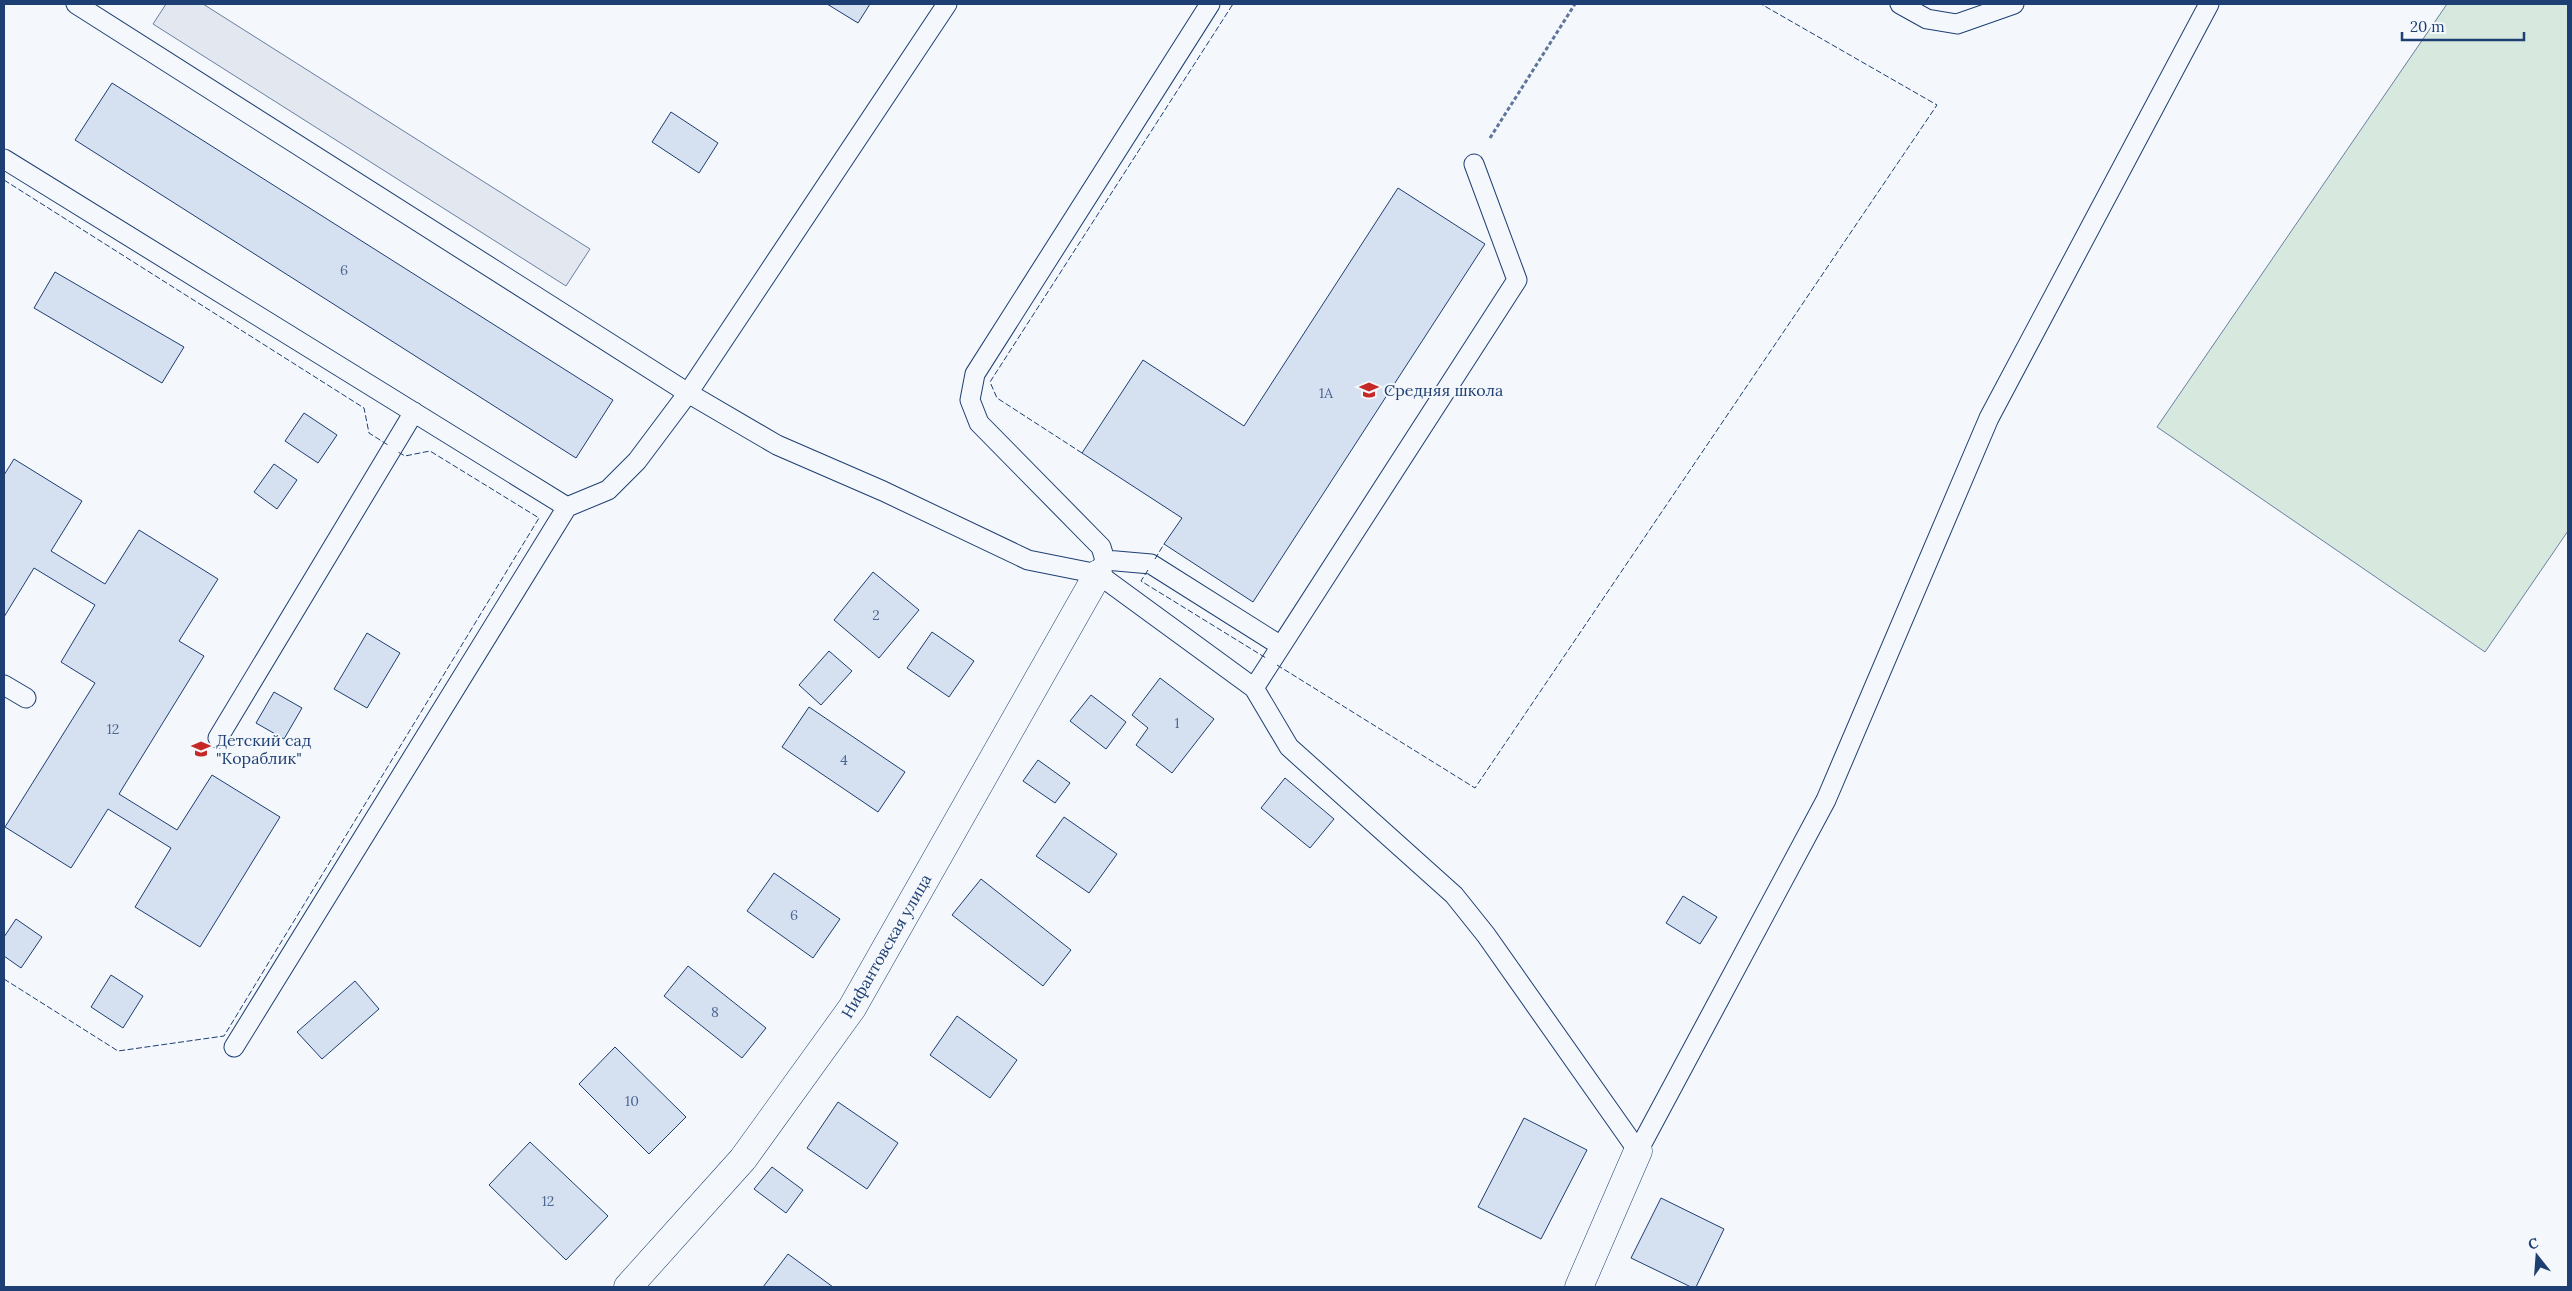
<svg xmlns="http://www.w3.org/2000/svg" width="2572" height="1291" font-family="Lora,serif">
<rect width="100%" height="100%" fill="#f4f7fb"/>
<path fill="#d7e8df" stroke="#687fa3" d="M 2447,4 L 2568,4 L 2568,531 L 2485,652 L 2157,427 Z"/>
<path fill="#e3e8f0" stroke="#687fa3" d="M 166,4 L 203,4 L 590,249 L 566,286 L 153,24 Z"/>
<path fill="#d5e0f0" stroke="#1d3f73" d="M 827,4 L 870,4 L 858,23 Z
M 112,83 L 613,400 L 576,458 L 75,140 Z
M 671,112 L 718,143 L 699,173 L 652,142 Z
M 1398,188 L 1485,244 L 1253,602 L 1164,544 L 1182,518 L 1082,453 L 1143,360 L 1244,426 Z
M 55,272 L 184,347 L 162,383 L 34,308 Z
M 304,413 L 337,435 L 318,463 L 285,441 Z
M 14,459 L 82,501 L 51,551 L 105,584 L 139,530 L 218,579 L 179,641 L 204,656 L 119,794 L 177,830 L 212,775 L 280,817 L 200,947 L 135,907 L 171,848 L 108,809 L 71,868 L 5,827 L 95,683 L 61,662 L 95,605 L 34,568 L 4,617 L 4,475 Z
M 274,464 L 297,480 L 277,509 L 254,492 Z
M 873,572 L 919,610 L 879,658 L 834,620 Z
M 932,632 L 974,661 L 949,697 L 907,668 Z
M 367,633 L 400,653 L 367,708 L 334,689 Z
M 829,651 L 852,671 L 821,705 L 799,685 Z
M 1160,678 L 1214,719 L 1172,773 L 1136,745 L 1148,728 L 1132,715 Z
M 274,692 L 302,708 L 284,739 L 256,723 Z
M 1091,695 L 1126,722 L 1106,749 L 1070,721 Z
M 809,707 L 905,772 L 878,812 L 782,747 Z
M 1038,760 L 1070,783 L 1055,803 L 1023,781 Z
M 1285,778 L 1334,819 L 1310,848 L 1261,808 Z
M 1064,817 L 1117,854 L 1089,893 L 1036,856 Z
M 774,873 L 840,919 L 813,958 L 747,911 Z
M 981,879 L 1071,950 L 1043,986 L 952,915 Z
M 1683,896 L 1717,917 L 1700,944 L 1666,923 Z
M 16,919 L 42,937 L 21,968 L 4,956 L 4,937 Z
M 688,966 L 766,1028 L 742,1058 L 664,996 Z
M 111,975 L 143,996 L 123,1028 L 91,1007 Z
M 355,981 L 379,1009 L 322,1059 L 297,1032 Z
M 957,1016 L 1017,1060 L 990,1098 L 930,1055 Z
M 615,1047 L 686,1117 L 649,1154 L 579,1084 Z
M 838,1102 L 898,1143 L 867,1189 L 807,1148 Z
M 1524,1118 L 1587,1150 L 1541,1239 L 1478,1207 Z
M 530,1142 L 608,1216 L 566,1260 L 489,1185 Z
M 772,1167 L 803,1190 L 786,1213 L 754,1189 Z
M 1661,1198 L 1724,1229 L 1696,1287 L 1691,1287 L 1631,1258 Z
M 788,1254 L 833,1287 L 763,1287 Z"/>
<g fill="none" stroke-linecap="round" stroke-linejoin="round">
<g stroke="#1d3f73" stroke-width="21">
<path id="lane" d="M 76,4 L 688,393 L 777,445 L 883,491 L 1028,560 L 1098,574 L 1254,688 L 1289,747 L 1454,895 L 1486,935 L 1638,1151 L 1826,800 L 1989,418 L 2209,4
M 1900,4 L 1927,19 L 1957,24 L 2014,4
M 4,159 L 567,507 L 608,490 L 637,461 L 688,393 L 947,4
M 1105,560 L 1151,564 L 1281,646
M 1098,574 L 1105,560 L 1101,547 L 979,423 L 970,400 L 975,374 L 1210,4
M 4,685 L 26,698
M 1254,688 L 1517,280 L 1474,164
M 218,738 L 414,412
M 234,1047 L 567,507"/>
</g>
<g stroke="#1d3f73" stroke-width="29">
<path id="street" d="M 628,1287 L 743,1159 L 852,1008 L 1098,574
M 1579,1287 L 1638,1151"/>
</g>
<path stroke="#5e769c" stroke-width="3" stroke-dasharray="4 2.5" stroke-linecap="butt" d="M 1490,138 L 1575,4"/>
<use href="#lane" stroke="#f4f7fb" stroke-width="19"/>
<use href="#street" stroke="#f4f7fb" stroke-width="28"/>
<path stroke="#1d3f73" stroke-width="1" stroke-dasharray="6 2.5" stroke-linecap="butt" d="M 4,180 L 364,408 L 369,433 L 388,445
M 1082,453 L 997,398 L 990,382 L 1233,4
M 1155,559 L 1164,544
M 1148,570 L 1141,581 L 1266,658
M 1277,665 L 1475,788 L 1937,105 L 1761,4
M 4,979 L 118,1051 L 224,1036 L 539,518 L 430,451 L 405,456 L 398,452"/>
</g>
<defs>
<g id="school-bare" transform="scale(1.5)"><path d="M0-5L7-2L0 1L-7-2ZM-4 1L0 2.5L4 1V4Q0 6-4 4Z" fill="#c62828" stroke="#f4f7fb" stroke-width="2.5" paint-order="stroke"/></g>
</defs>
<g fill-rule="evenodd">
<use href="#school-bare" x="1369" y="390"/>
<use href="#school-bare" x="201" y="749"/>
</g>
<g text-anchor="middle" dominant-baseline="central" stroke-width="4" stroke-linejoin="round" paint-order="stroke">
<g font-size="14" fill="#4b6792">
<text x="344" y="270">6</text>
<text x="1326" y="393">1А</text>
<text x="876" y="615">2</text>
<text x="1177" y="723">1</text>
<text x="113" y="729">12</text>
<text x="844" y="760">4</text>
<text x="794" y="915">6</text>
<text x="715" y="1012">8</text>
<text x="632" y="1101">10</text>
<text x="548" y="1201">12</text>
</g>
<g font-size="16" fill="#1d3f73" stroke="#f4f7fb" text-anchor="start">
<text x="1384" y="390">Средняя школа</text>
<text x="216" y="740">Детский сад<tspan x="216" dy="18">"Кораблик"</tspan></text>
</g>
<g font-size="16" fill="#1d3f73" stroke="#f4f7fb">
<text transform="translate(886 946) rotate(-60)">Нифантовская улица</text>
</g>
</g>
<rect width="2572" height="1291" fill="none" stroke="#1d3f73" stroke-width="10"/>
<g transform="translate(2537 1256) rotate(343)" stroke="#f4f7fb" stroke-width="4" paint-order="stroke">
<path d="M0-4L9 19L0 12L-9 19Z" fill="#1d3f73"/>
<text y="-8" font-size="14" font-weight="bold" text-anchor="middle" fill="#1d3f73">С</text>
</g>
<path d="M2402 32v8h122v-8" fill="none" stroke="#1d3f73" stroke-width="2.5"/>
<text x="2410" y="32" font-size="15" fill="#1d3f73" stroke="#f4f7fb" stroke-width="4" paint-order="stroke">20 m</text>
</svg>
